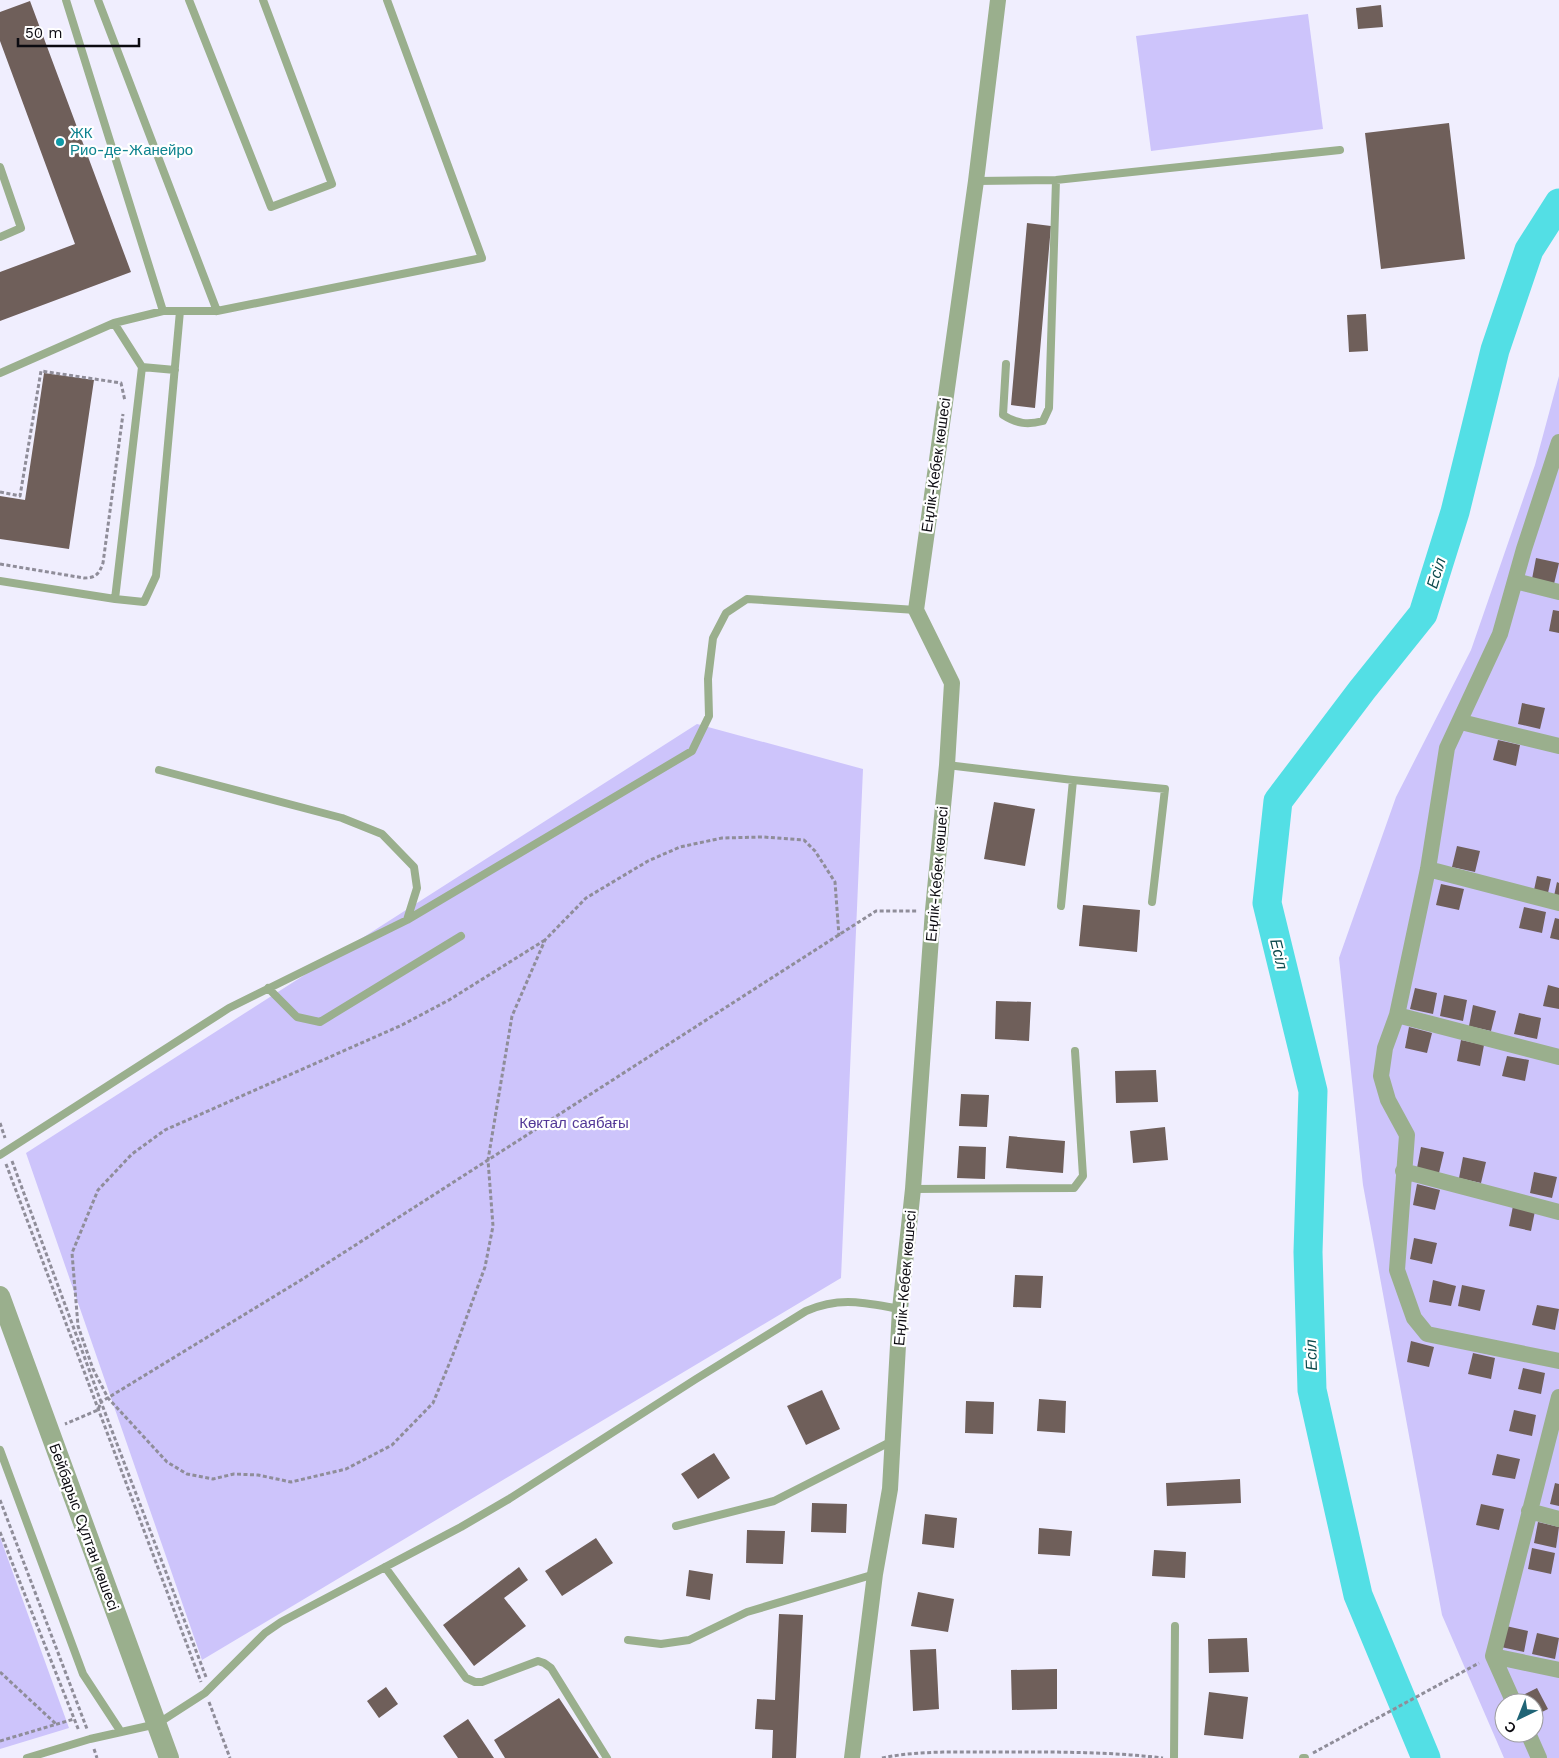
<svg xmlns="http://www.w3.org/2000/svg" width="1559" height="1758" font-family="'Work Sans',sans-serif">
<rect width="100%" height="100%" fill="#f0eefe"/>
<path fill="#cdc4fb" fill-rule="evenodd" d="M 1308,14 L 1323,129 L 1151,151 L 1136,36 Z
M 1559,376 L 1559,1758 L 1504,1758 L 1442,1615 L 1363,1185 L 1339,958 L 1396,797 L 1471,650 L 1535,465 ZM 1504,1703 L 1534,1703 L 1534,1733 L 1504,1733 Z
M 697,724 L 863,769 L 841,1278 L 202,1660 L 26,1153 Z
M 0,1537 L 69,1728 L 0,1749 Z"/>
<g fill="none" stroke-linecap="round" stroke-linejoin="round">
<path stroke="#53dfe5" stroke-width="29" d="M 1426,1758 L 1358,1595 L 1312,1390 L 1308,1252 L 1313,1091 L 1267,903 L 1278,801 L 1362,690 L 1423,614 L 1455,512 L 1495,350 L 1529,250 L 1559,203"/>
</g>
<path fill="#6f5f5a" d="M 30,1 L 131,272 L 0,321 L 0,272 L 75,244 L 0,41 L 0,12 Z
M 1381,5 L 1383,27 L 1358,29 L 1356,8 Z
M 1449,123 L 1465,259 L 1381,269 L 1365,133 Z
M 1027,223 L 1051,226 L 1035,408 L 1011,405 Z
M 1366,314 L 1368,351 L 1349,352 L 1347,315 Z
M 44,373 L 94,380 L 69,549 L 0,539 L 0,496 L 25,500 Z
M 1536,558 L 1559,563 L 1554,584 L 1532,579 Z
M 1553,610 L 1559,611 L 1559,633 L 1549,631 Z
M 1522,703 L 1545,708 L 1540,729 L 1518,724 Z
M 1498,740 L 1520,745 L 1516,766 L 1493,760 Z
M 994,802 L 1035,809 L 1025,866 L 984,859 Z
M 1457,846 L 1480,851 L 1475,872 L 1452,867 Z
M 1537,876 L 1551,879 L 1548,893 L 1534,890 Z
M 1557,882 L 1559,883 L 1559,897 L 1554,896 Z
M 1441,884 L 1464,889 L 1459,910 L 1436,905 Z
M 1083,905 L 1140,910 L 1137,952 L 1079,946 Z
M 1524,907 L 1546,912 L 1542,933 L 1519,928 Z
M 1555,918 L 1559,919 L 1559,940 L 1550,938 Z
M 1548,985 L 1559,988 L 1559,1009 L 1543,1006 Z
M 1415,988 L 1437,993 L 1433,1014 L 1410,1009 Z
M 1444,995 L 1467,1000 L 1463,1021 L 1440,1016 Z
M 996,1001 L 1031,1002 L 1029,1041 L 995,1039 Z
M 1473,1005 L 1496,1011 L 1491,1031 L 1469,1026 Z
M 1519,1013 L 1541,1018 L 1537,1039 L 1514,1034 Z
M 1409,1027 L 1432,1033 L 1427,1053 L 1405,1048 Z
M 1461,1040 L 1484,1045 L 1480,1066 L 1457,1061 Z
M 1507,1056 L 1529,1060 L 1525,1081 L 1502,1076 Z
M 1156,1070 L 1158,1102 L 1116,1103 L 1115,1071 Z
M 961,1094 L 989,1095 L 987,1127 L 959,1126 Z
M 1165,1127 L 1168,1160 L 1133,1163 L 1130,1131 Z
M 1009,1136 L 1065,1141 L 1063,1173 L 1006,1168 Z
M 959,1146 L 986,1147 L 985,1179 L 957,1178 Z
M 1421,1147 L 1444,1152 L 1439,1173 L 1417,1168 Z
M 1463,1157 L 1486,1162 L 1481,1183 L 1459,1178 Z
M 1534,1172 L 1557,1177 L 1552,1198 L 1530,1193 Z
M 1417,1184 L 1440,1190 L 1435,1210 L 1413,1205 Z
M 1513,1206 L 1535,1211 L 1531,1231 L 1509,1226 Z
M 1414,1238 L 1437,1243 L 1432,1264 L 1410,1259 Z
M 1015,1275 L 1043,1276 L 1041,1308 L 1013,1307 Z
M 1433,1280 L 1456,1286 L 1451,1306 L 1429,1302 Z
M 1462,1285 L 1485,1290 L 1480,1311 L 1458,1306 Z
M 1537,1305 L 1559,1309 L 1555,1330 L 1532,1325 Z
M 1411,1341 L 1434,1347 L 1429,1367 L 1407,1362 Z
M 1473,1353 L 1495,1358 L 1491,1379 L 1468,1374 Z
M 1523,1368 L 1545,1373 L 1541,1394 L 1518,1389 Z
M 822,1390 L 840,1429 L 806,1445 L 787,1406 Z
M 1039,1399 L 1066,1401 L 1065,1433 L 1037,1431 Z
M 966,1401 L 994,1402 L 993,1434 L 965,1433 Z
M 1514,1410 L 1536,1415 L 1532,1436 L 1509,1431 Z
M 714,1453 L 730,1478 L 698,1499 L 681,1474 Z
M 1497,1454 L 1520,1459 L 1515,1479 L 1492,1475 Z
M 1240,1479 L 1241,1503 L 1167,1506 L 1166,1483 Z
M 1555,1483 L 1559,1484 L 1559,1506 L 1550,1504 Z
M 812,1503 L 847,1504 L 846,1533 L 811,1532 Z
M 1481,1504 L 1504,1509 L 1499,1530 L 1476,1525 Z
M 925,1514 L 957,1518 L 954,1548 L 922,1544 Z
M 1538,1522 L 1559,1527 L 1556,1548 L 1534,1543 Z
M 1039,1528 L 1072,1531 L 1070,1556 L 1038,1554 Z
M 747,1530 L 785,1531 L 783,1564 L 746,1563 Z
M 596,1538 L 613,1563 L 562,1596 L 545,1571 Z
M 1532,1548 L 1555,1553 L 1551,1574 L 1528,1569 Z
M 1154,1550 L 1186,1552 L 1185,1578 L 1152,1576 Z
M 519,1567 L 528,1580 L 504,1598 L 526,1626 L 474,1666 L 443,1625 Z
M 689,1570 L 713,1574 L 710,1600 L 686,1596 Z
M 918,1592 L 954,1599 L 948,1632 L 911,1626 Z
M 779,1614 L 803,1615 L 796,1758 L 772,1758 L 773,1730 L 755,1729 L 757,1699 L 775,1700 Z
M 1506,1626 L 1528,1631 L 1524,1652 L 1501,1647 Z
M 1537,1633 L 1559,1638 L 1555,1659 L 1532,1654 Z
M 1247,1638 L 1249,1672 L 1209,1673 L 1208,1639 Z
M 936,1649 L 939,1709 L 913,1711 L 910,1650 Z
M 1057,1669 L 1057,1709 L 1012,1710 L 1011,1670 Z
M 386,1687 L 398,1704 L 379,1718 L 367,1701 Z
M 1537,1688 L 1548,1709 L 1534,1716 L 1534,1703 L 1519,1703 L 1517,1698 Z
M 1209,1692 L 1248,1697 L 1243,1739 L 1204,1735 Z
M 559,1698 L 599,1758 L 505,1758 L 494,1740 Z
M 468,1719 L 494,1758 L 458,1758 L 443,1736 Z"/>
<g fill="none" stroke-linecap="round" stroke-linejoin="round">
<path stroke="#8f8d99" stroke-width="3" stroke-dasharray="4 2.5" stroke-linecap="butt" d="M 0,492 L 20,496 L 41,371 L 121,383 L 125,401
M 0,564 L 84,578 C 96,578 99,574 103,563 L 123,414
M 545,940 L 449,1000 L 402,1025 L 165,1130 L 132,1154 L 98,1190 L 72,1253 L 78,1326 L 93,1369 L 108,1398 L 167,1462 L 187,1474 L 213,1479 L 234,1474 L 258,1475 L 291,1482 L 346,1469 L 392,1445 L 433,1403 L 452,1357 L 485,1267 L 493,1226 L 488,1160 L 512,1016 L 545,940 L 586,898 L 648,861 L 680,847 L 722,838 L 763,837 L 804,840 L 815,851 L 835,882 L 839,936
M 0,1123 L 5,1138
M 12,1161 L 101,1402 L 98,1410 L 65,1424
M 6,1164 L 201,1682
M 0,1500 L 87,1729
M 0,1532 L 79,1731
M 0,1672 L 56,1724
M 206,1677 L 101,1402 L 301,1280 L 876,911 L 918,911
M 209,1702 L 230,1758
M 0,1741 L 74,1719
M 94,1749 L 97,1758
M 1313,1753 L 1479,1663
M 882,1758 C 915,1751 951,1752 985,1752 C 1044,1752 1104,1751 1163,1758"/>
<path stroke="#9aaf8d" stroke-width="8" d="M 98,0 L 217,311
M 189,0 L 271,207 L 332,184 L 263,0
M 0,167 L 21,228 L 0,237
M 976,181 L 1056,180 L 1340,150
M 163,311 L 217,311 L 482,258 L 387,0
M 1006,364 L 1003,415 C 1017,424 1028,425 1043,421 L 1049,408 L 1056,180
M 142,367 L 175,370
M 0,373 L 114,323 L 163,311 L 66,0
M 0,581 L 115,599 L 142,367 L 114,323
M 115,599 L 144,602 L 156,576 L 180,311
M 947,765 L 1073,780 L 1165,789 L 1152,902
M 159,770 L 342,818 L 382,834 L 414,867 L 417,888 L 407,920
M 1061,906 L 1073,780
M 268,988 L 297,1017 L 320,1022 L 461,936
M 0,1155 L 229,1008 L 407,920 L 692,751 L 709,716 L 708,679 L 713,638 L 726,613 L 747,599 L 916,610
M 913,1189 L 1074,1188 L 1083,1176 L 1075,1051
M 0,1450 L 83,1674 L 121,1732
M 676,1526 L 774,1501 L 892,1441
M 385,1567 L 466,1678 L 475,1682 L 482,1682 L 538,1661 L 544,1663 L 551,1668 L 607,1758
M 628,1640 L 661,1644 L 689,1640 L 747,1612 L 875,1574
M 27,1758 L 90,1739 L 157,1724 L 205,1693 L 265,1633 L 281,1622 L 461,1527 L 509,1499 L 696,1379 L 806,1311 C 841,1296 865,1303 900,1309
M 1174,1758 L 1175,1626
M 1303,1758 L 1305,1758"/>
<path stroke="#9aaf8d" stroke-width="16" d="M 1559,442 L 1524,549 L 1500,634 L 1447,748 L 1428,869 L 1397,1015 L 1385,1048 L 1381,1076 L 1388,1100 L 1407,1135 L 1397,1270 L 1414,1318 L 1427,1334 L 1559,1361
M 1515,581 L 1559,592
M 1461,722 L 1559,746
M 1428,869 L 1559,903
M 1397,1015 L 1559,1057
M 1403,1171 L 1559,1212
M 1529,1511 L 1559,1519
M 1493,1656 L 1559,1670
M 1514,1703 L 1493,1656 L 1559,1397
M 1528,1733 L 1539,1758
M 852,1758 L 875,1574 L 890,1489 L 900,1309 L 913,1189 L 933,910 L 947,765 L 952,683 L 916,610 L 976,181 L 998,0"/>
<path stroke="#9aaf8d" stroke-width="20" d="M 0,1296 L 169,1758"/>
</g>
<circle fill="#0f9aa8" stroke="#fff" stroke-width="2" cx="60" cy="142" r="5"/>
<g text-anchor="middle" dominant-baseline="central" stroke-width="4.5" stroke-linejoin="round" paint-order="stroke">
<g font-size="15" fill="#0d838f" stroke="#fff" text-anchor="start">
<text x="70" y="133">ЖК<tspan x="70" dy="17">Рио-де-Жанейро</tspan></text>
</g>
<g font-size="15" fill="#0b0a10" stroke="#fff">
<text transform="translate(936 465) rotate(-82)">Еңлік-Кебек көшесі</text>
<text transform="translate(937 874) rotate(-85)">Еңлік-Кебек көшесі</text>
<text transform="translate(905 1278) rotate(-85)">Еңлік-Кебек көшесі</text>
<text transform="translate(84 1527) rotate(70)">Бейбарыс Сұлтан көшесі</text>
</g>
<g font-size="15" fill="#533897" stroke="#fff">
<text x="574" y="1123">Көктал саябағы</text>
</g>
<g font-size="16" font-style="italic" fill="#0e4c4f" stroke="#fff">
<text transform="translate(1436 573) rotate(-73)">Есіл</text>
<text transform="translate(1279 954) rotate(76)">Есіл</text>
<text transform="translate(1311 1355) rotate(-92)">Есіл</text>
</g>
</g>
<g transform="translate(1519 1718) rotate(223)"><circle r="24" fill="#ffffff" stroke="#9d9d9f"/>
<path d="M0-4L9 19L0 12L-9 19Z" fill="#206476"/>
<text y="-8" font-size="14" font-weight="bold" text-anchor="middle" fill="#0b0a10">С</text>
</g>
<path d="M18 38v8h121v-8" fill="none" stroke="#0b0a10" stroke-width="2.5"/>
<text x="25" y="38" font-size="15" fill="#0b0a10" stroke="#ffffff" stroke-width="4" paint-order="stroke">50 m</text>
</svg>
